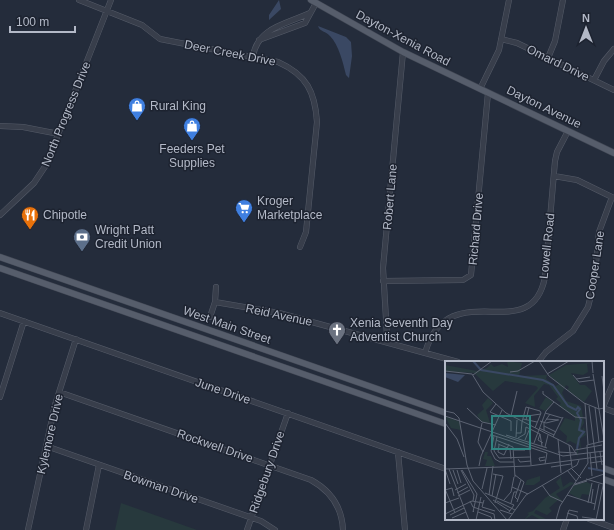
<svg xmlns="http://www.w3.org/2000/svg" width="614" height="530" font-family="Helvetica,sans-serif">
<rect width="100%" height="100%" fill="#242c3b"/>
<path fill="#27393d" d="M 121,503 L 197,530 L 115,530 Z"/>
<path fill="#3a4863" d="M 279,0 L 281,9 L 269,20 L 269,15 Z
M 318,26 L 346,37 L 351,42 L 352,56 L 349,78 L 346,75 C 343,63 339,45 330,36 C 326,31 320,32 318,26 Z"/>
<g fill="none" stroke-linecap="round" stroke-linejoin="round">
<g stroke="#565c69" stroke-width="6">
<path id="minor" d="M 79,0 L 142,25 L 160,39 L 278,62 C 307,75 315,92 317,122 L 306,232 L 300,247
M 501,39 L 517,43 L 614,90
M 259,40 L 305,23 L 316,3
M 253,56 C 258,27 287,24 310,13
M 548,58 L 555,41 L 563,0
M 594,80 L 604,61 L 614,49
M 480,89 L 499,50 L 509,0
M 0,126 L 23,127 L 59,134
M 554,176 L 577,180 L 614,198
M 0,215 L 34,183 L 46,165 L 111,0
M 383,281 L 463,280 L 471,275 L 488,93
M 215,302 L 279,313 L 458,362
M 0,313 L 446,469
M 210,317 L 215,302 L 216,287
M 385,342 L 387,336 L 383,268 L 403,52
M 425,353 C 449,271 531,350 545,277 L 555,161 L 557,152 L 568,131
M 538,362 L 546,352 L 573,331 L 588,307 L 594,283 L 599,232 L 612,197
M 59,392 L 311,480 C 331,491 342,507 343,530
M 0,397 L 24,321
M 603,407 L 614,381
M 603,408 L 614,412
M 46,446 L 261,521 L 275,530
M 398,452 L 405,530
M 589,519 L 614,528
M 28,530 L 55,405 L 76,339
M 86,530 L 99,465
M 247,530 L 288,413
M 563,530 L 567,519"/>
</g>
<g stroke="#414754" stroke-width="7">
<path id="major" d="M 311,0 L 403,52 L 614,153
M 0,257 L 446,413
M 0,268 L 446,424
M 603,468 L 614,472
M 603,479 L 614,483"/>
</g>
<use href="#minor" stroke="#383e4b" stroke-width="5"/>
<use href="#major" stroke="#565d6b" stroke-width="6"/>
</g>
<defs>
<g id="shop-pin" transform="scale(0.9)"><path d="M0 17L-7.5 6A9.5 9.5 0 1 1 7.5 6Z" fill="#3f7fe0" stroke="#1d2330"/><path d="M-5-2.5h2.3a2.7 3.5 0 0 1 5.4 0H5L5.5 6h-11ZM-1.5-2.5h3a1.5 2.3 0 0 0-3 0Z" fill="#fff"/></g>
<g id="supermarket-pin" transform="scale(0.9)"><path d="M0 17L-7.5 6A9.5 9.5 0 1 1 7.5 6Z" fill="#3f7fe0" stroke="#1d2330"/><path d="M-6-5.5h2.5l.6 2H6L4.5 2H-2.5L-4.4-4H-6ZM-1.5 3.2a1.3 1.3 0 1 0 .1 0ZM3 3.2a1.3 1.3 0 1 0 .1 0Z" fill="#fff"/></g>
<g id="restaurant-pin" transform="scale(0.9)"><path d="M0 17L-7.5 6A9.5 9.5 0 1 1 7.5 6Z" fill="#e8710a" stroke="#1d2330"/><path d="M-5-6h1v4h1v-4h1v4h1v-4h1v5L-1.5 .5V6h-2V.5L-5-1ZM5-6V6H3V1.5H1.5Q1.5-4 5-6Z" fill="#fff"/></g>
<g id="bank-pin" transform="scale(0.9)"><path d="M0 17L-7.5 6A9.5 9.5 0 1 1 7.5 6Z" fill="#5c6f8a" stroke="#1d2330"/><path d="M-6-4H6V4H-6ZM0-2.3a2.3 2.3 0 1 0 0 4.6a2.3 2.3 0 1 0 0-4.6Z" fill="#fff"/></g>
<g id="church-pin" transform="scale(0.9)"><path d="M0 17L-7.5 6A9.5 9.5 0 1 1 7.5 6Z" fill="#6b7280" stroke="#1d2330"/><path d="M-1.2-6h2.4v3.5h3.3v2.4h-3.3V6h-2.4V-.1h-3.3v-2.4h3.3Z" fill="#fff"/></g>
</defs>
<g fill-rule="evenodd">
<use href="#shop-pin" x="137" y="106"/>
<use href="#shop-pin" x="192" y="126"/>
<use href="#supermarket-pin" x="244" y="208"/>
<use href="#restaurant-pin" x="30" y="215"/>
<use href="#bank-pin" x="82" y="237"/>
<use href="#church-pin" x="337" y="330"/>
</g>
<g text-anchor="middle" dominant-baseline="central" stroke-width="3" stroke-linejoin="round" paint-order="stroke">
<g font-size="12" fill="#b3b9c7" stroke="#1d2330">
<text transform="translate(403 38) rotate(28)">Dayton-Xenia Road</text>
<text transform="translate(230 53) rotate(11)">Deer Creek Drive</text>
<text transform="translate(558 63) rotate(26)">Omard Drive</text>
<text transform="translate(544 107) rotate(26)">Dayton Avenue</text>
<text transform="translate(66 114) rotate(-68)">North Progress Drive</text>
<text transform="translate(390 197) rotate(-85)">Robert Lane</text>
<text transform="translate(476 229) rotate(-85)">Richard Drive</text>
<text transform="translate(547 246) rotate(-84)">Lowell Road</text>
<text transform="translate(595 265) rotate(-81)">Cooper Lane</text>
<text transform="translate(279 315) rotate(12)">Reid Avenue</text>
<text transform="translate(227 325) rotate(19)">West Main Street</text>
<text transform="translate(223 391) rotate(19)">June Drive</text>
<text transform="translate(50 434) rotate(-77)">Kylemore Drive</text>
<text transform="translate(215 446) rotate(19)">Rockwell Drive</text>
<text transform="translate(267 472) rotate(-71)">Ridgebury Drive</text>
<text transform="translate(161 487) rotate(19)">Bowman Drive</text>
</g>
<g font-size="12" fill="#b3b9c7" stroke="#1d2330" text-anchor="start">
<text x="150" y="106">Rural King</text>
<text x="192" y="149" text-anchor="middle">Feeders Pet<tspan x="192" dy="14">Supplies</tspan></text>
<text x="257" y="201">Kroger<tspan x="257" dy="14">Marketplace</tspan></text>
<text x="43" y="215">Chipotle</text>
<text x="95" y="230">Wright Patt<tspan x="95" dy="14">Credit Union</tspan></text>
<text x="350" y="323">Xenia Seventh Day<tspan x="350" dy="14">Adventist Church</tspan></text>
</g>
</g>
<g transform="translate(445 361)">
<rect width="159" height="159" fill="#242c3b"/>
<path d="M 62,0 L 77,2 L 74,15 L 102,14 L 101,18 L 111,25 L 114,23 L 104,14 L 121,4 L 147,2 L 142,3 L 143,11 L 138,14 L 126,12 L 135,24 L 140,24 L 147,30 L 139,41 L 122,29 L 124,26 L 121,24 L 117,32 L 121,40 L 136,45 L 139,62 L 136,67 L 137,69 L 139,66 L 141,74 L 135,78 L 136,88 L 133,82 L 133,98 L 131,83 L 125,80 L 121,82 L 122,75 L 114,68 L 120,57 L 130,60 L 130,56 L 114,45 L 116,42 L 111,38 L 113,36 L 104,24 L 99,23 L 89,35 L 90,46 L 80,42 L 93,27 L 91,25 L 60,20 L 48,30 L 29,12 L 0,10 L 0,4 L 32,10 L 42,7 L 46,3 L 49,6 L 57,3 L 63,6 ZM 101,36 L 108,41 L 100,50 L 94,47 ZM 43,37 L 48,42 L 41,49 L 45,62 L 36,61 L 32,54 L 39,48 L 37,44 ZM 0,55 L 15,61 L 16,69 L 6,67 ZM 40,91 L 43,91 L 42,95 L 46,95 L 50,105 L 40,105 L 42,99 L 38,98 ZM 115,113 L 118,126 L 125,121 L 130,122 L 111,133 L 118,141 L 113,139 L 104,147 L 107,150 L 102,154 L 91,149 L 89,152 L 103,159 L 96,159 L 87,154 L 79,159 L 84,153 L 82,152 L 88,150 L 100,137 L 115,127 L 111,121 L 115,117 ZM 95,115 L 95,120 L 89,124 L 80,124 L 82,119 ZM 142,121 L 147,124 L 145,134 L 137,133 L 135,138 L 124,132 L 129,124 Z" fill="#27393d"/>
<path d="M 0,12 L 20,14 L 13,21 L 0,16 Z" fill="#3a4863"/>
<path fill="none" stroke="#3a4863" stroke-width="2" d="M 28,0 L 36,9 L 98,19 L 108,24 L 123,45 L 131,49 L 133,46 L 135,48 L 132,52 L 136,59 L 134,69 L 139,71 L 134,77 L 132,88M 143,107 L 159,110"/>
<path fill="none" stroke="#5d6473" stroke-width="1" d="M 94,0 L 104,15 L 139,42 L 154,48 L 159,47M 147,0 L 148,12M 0,10 L 27,13 L 38,31 L 61,52 L 126,85 L 132,94M 65,11 L 73,10 L 90,0M 102,13 L 124,0M 148,13 L 159,78M 28,14 L 47,0M 128,14 L 134,21 L 149,19M 157,15 L 159,30M 131,18 L 145,16M 98,30 L 98,33 L 130,56 L 141,57M 140,42 L 143,83M 51,43 L 45,51 L 66,60 L 66,70M 144,45 L 152,108M 150,46 L 154,81M 22,47 L 37,61 L 51,64M 0,50 L 9,52 L 14,57 L 22,104 L 28,120 L 62,159M 100,52 L 117,57M 0,55 L 118,95 L 159,90M 66,55 L 72,30M 82,55 L 96,53M 78,58 L 92,61M 101,58 L 114,59M 81,59 L 84,46M 95,60 L 101,62 L 113,59M 77,61 L 81,46 L 95,50 L 96,52 L 90,67M 0,62 L 12,78 L 19,96M 37,62 L 33,81 L 38,91M 99,65 L 111,71M 81,66 L 95,73 L 97,85M 94,67 L 109,74M 99,69 L 99,62 L 105,53M 71,72 L 76,72 L 77,61M 95,73 L 93,79 L 98,82M 47,74 L 102,92 L 100,103M 61,74 L 102,87M 49,75 L 46,90 L 50,98 L 55,101 L 69,101M 52,76 L 49,90 L 54,97 L 85,96M 71,76 L 72,59M 108,76 L 118,56M 73,77 L 80,73 L 81,66M 113,78 L 116,112M 51,79 L 68,86 L 70,116M 80,79 L 85,67M 89,82 L 101,50 L 109,41M 53,83 L 65,88 L 66,98M 54,84 L 53,91 L 59,94 L 64,83M 124,84 L 127,106M 100,86 L 103,74M 85,88 L 86,104M 69,89 L 80,89 L 82,87M 130,89 L 157,84M 113,91 L 132,92M 155,91 L 157,104M 145,92 L 147,115M 73,98 L 75,101 L 86,100M 100,99 L 95,100 L 94,97 L 100,96M 145,102 L 159,100M 34,105 L 36,95 L 57,49M 106,106 L 126,103M 126,107 L 136,117M 0,108 L 5,123M 0,108 L 84,105 L 159,95M 4,108 L 24,159M 8,109 L 13,123M 12,109 L 16,122M 16,109 L 29,134 L 28,140M 17,109 L 32,133 L 28,151 L 29,150M 122,109 L 131,120M 48,113 L 58,115 L 50,142M 70,114 L 79,121 L 72,141M 141,118 L 158,123M 130,123 L 159,113M 97,124 L 105,135 L 118,141M 129,124 L 142,120M 67,126 L 83,133M 0,128 L 10,152M 37,128 L 42,107M 0,129 L 7,127 L 9,135M 10,129 L 21,123M 12,132 L 23,126M 40,132 L 69,144 L 64,151M 44,134 L 48,105M 122,134 L 150,143M 13,135 L 25,129M 47,135 L 51,113M 39,139 L 37,146 L 50,150M 48,139 L 65,150M 59,139 L 66,131 L 69,116M 73,139 L 70,136 L 76,119M 25,140 L 28,146 L 49,153 L 50,159M 52,140 L 70,149M 0,142 L 14,137M 66,142 L 69,131 L 72,131M 143,142 L 147,122M 146,142 L 148,128M 55,149 L 67,153M 149,149 L 154,123M 33,151 L 46,156 L 47,159M 122,152 L 132,155 L 133,159M 0,153 L 27,140 L 38,142M 5,154 L 19,147M 137,156 L 151,158M 7,157 L 21,151M 31,159 L 36,136M 63,159 L 81,134 L 132,104 L 134,99M 111,159 L 115,145 L 143,102 L 142,84 L 159,80M 121,159 L 124,149 L 133,151M 151,159 L 159,120"/>
<path fill="#308380" fill-opacity="0.15" stroke="#308380" stroke-width="2" d="M 47,55 L 85,55 L 85,88 L 47,88 Z"/>
<rect width="159" height="159" fill="none" stroke="#b3b9c7" stroke-width="2"/>
</g>
<g transform="translate(586 28)" stroke="#1d2330" stroke-width="3" paint-order="stroke">
<path d="M0-3L7 15L0 10L-7 15Z" fill="#b3b9c7"/>
<text y="-6" font-size="11" font-weight="bold" text-anchor="middle" fill="#b3b9c7">N</text>
</g>
<path d="M10 26v6h65v-6" fill="none" stroke="#b3b9c7" stroke-width="2"/>
<text x="16" y="26" font-size="12" fill="#b3b9c7" stroke="#1d2330" stroke-width="3" paint-order="stroke">100 m</text>
</svg>
